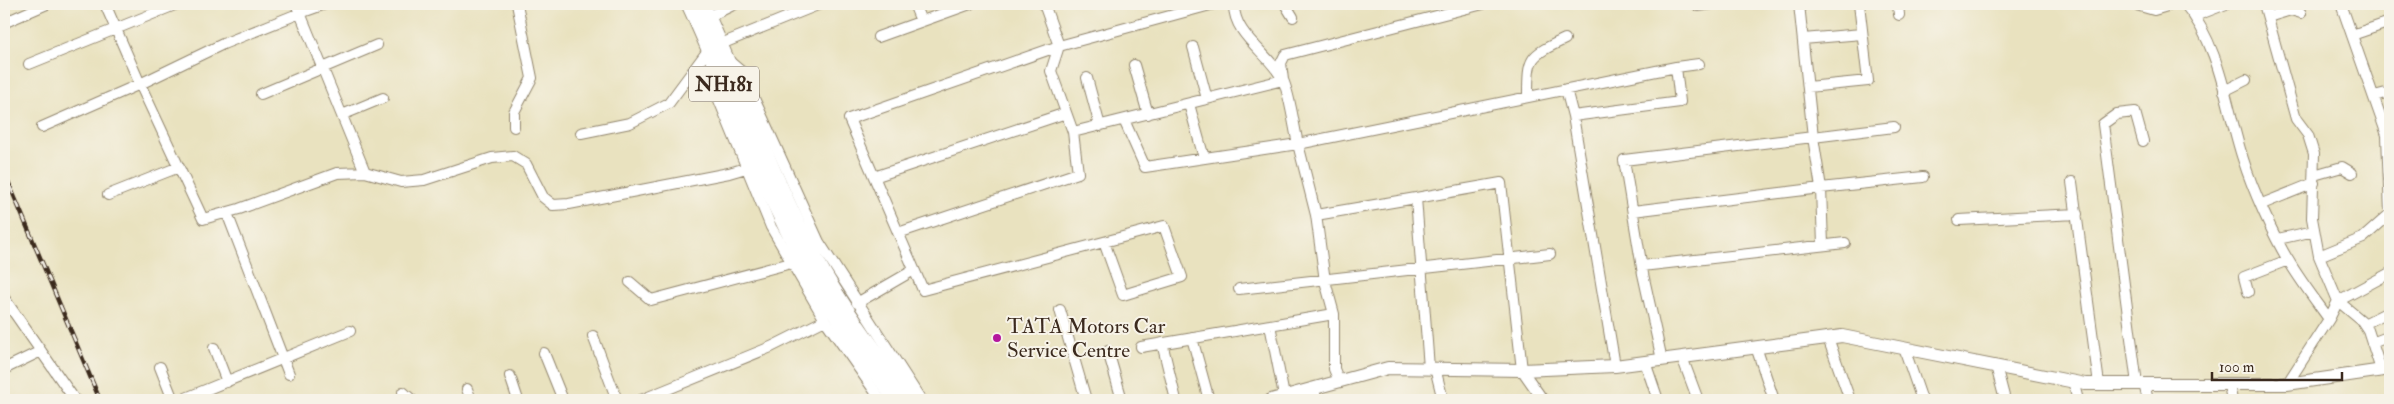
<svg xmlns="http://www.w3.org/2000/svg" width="2394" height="404" font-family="'IM FELL Double Pica',serif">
<rect width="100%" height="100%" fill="#f7f3e8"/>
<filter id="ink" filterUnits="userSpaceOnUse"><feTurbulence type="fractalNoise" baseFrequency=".02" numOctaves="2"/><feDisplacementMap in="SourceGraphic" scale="10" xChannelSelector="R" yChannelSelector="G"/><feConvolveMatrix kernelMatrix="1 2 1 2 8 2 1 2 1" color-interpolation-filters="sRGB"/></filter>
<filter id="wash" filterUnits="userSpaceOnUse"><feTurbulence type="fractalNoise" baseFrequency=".0096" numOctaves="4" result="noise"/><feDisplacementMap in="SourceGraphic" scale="20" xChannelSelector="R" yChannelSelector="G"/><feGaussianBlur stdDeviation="1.12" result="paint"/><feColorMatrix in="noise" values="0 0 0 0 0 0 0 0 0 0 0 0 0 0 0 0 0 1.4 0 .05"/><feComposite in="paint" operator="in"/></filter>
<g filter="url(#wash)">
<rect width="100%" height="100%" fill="#e9e2bf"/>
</g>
<g filter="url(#ink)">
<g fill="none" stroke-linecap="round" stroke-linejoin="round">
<g stroke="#92866e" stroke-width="12">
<path id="minor" d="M 296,4 L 300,13 L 325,4
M 914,4 L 921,21
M 1044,4 L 1059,46 L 1051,71 L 1073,132 L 1283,80 L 1281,63 L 1285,55 L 1483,4
M 1234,4 C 1233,36 1270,53 1283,80 C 1290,95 1294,127 1298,144 L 1676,67 L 1680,102 L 1573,116 L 1615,366
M 1285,4 L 1293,17
M 1898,4 L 1899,15
M 2133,4 L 2154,10 L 2174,4
M 2185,4 C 2221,47 2226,107 2243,159 C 2252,188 2274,238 2290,263 C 2302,283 2316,301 2329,319
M 2264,4 L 2296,119 L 2308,135 L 2314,154 L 2312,218 L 2319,256
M 1698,6 L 1712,4
M 2195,16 L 2226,4
M 708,17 L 735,4
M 2268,17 L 2291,10 L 2301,13
M 8,21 L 47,4
M 2352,35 L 2390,22
M 878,37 L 970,4
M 1803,39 L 1862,34
M 721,44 L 820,4
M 1193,47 L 1207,99
M 729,61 L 742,72 L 819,242 L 921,400
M 29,64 L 177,4
M 715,65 L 712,83 L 771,227 L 825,320 L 881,400
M 1134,65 L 1148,114
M 1676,67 L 1699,64
M 1087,78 L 1100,126
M 1808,87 L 1868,81 L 1859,4
M 1566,89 L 1573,116
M 2224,91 L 2246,80
M 261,94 L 377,45
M 1528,96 C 1528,57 1529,56 1565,39
M 2374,96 L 2390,92
M 1189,104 L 1204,158
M 342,115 L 383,98
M 1124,120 L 1145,167 L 1298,144 L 1316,215
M 42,127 L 140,84 L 105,4
M 514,127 L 514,112 L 532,78 L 517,4
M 581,133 L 630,123 L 669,103 L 709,49
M 365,172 L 300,13 L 223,44 L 140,84 L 203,219 L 239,209 L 337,173 L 365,172 L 401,182 L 424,180 L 492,158 L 513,156 L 526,164 L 543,197 L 553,205 L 569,204 L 729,173 L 746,168
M 2314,175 L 2342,167 L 2352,173
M 874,177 L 1066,113
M 2072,182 L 2099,384
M 108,195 L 179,167
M 2262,204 L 2314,183
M 1633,211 L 1821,188 L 1813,137 L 1894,127
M 227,213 L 289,374
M 1959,220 L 2077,214
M 898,233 L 1078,173 L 1073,132
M 2278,239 L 2314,231
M 1104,242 L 1123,295 L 1182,277 L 1164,226 C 1084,247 1003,269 923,290 L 849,119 L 1059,46 L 1214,4
M 1823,245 L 1821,188 L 1923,177
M 1642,266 L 1845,243
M 630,282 L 651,300 L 791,263
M 1239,289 L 1550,254
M 2248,292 L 2244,277 L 2288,260
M 4,298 L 75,400
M 857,303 L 914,270
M 1060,310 L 1086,400
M 1334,314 L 1334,369 L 1339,381
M 2364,324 L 2390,311
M 1270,325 L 1284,396
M 593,336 L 617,400
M 1192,338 L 1209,400
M 1828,338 L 1850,400
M 1162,343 L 1176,400
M 2372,343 L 2390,336
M 1141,347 L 1334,314 L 1325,281 L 1316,215 L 1416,198
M 1756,347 L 1774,400
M 214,348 L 227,382
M 1904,348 L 1922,400
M 1108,351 L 1122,400
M 544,353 L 563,400
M 1682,357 L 1698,400
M 1662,360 L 1643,274 L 1624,160 L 1813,137 L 1799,4
M 1645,362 L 1658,400
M 1996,366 L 2005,400
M 160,367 L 173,400
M 1429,368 L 1416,198 L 1501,183 L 1522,370 L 1543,400
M 1435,368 L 1443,400
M 4,369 L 41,351
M 2381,370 L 2368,330 L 2362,321 L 2338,301 L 2390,273
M 510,376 L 518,400
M 2073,381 L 2078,400
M 2137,384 L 2103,124 L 2117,114 L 2135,112 L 2143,141
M 2144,384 L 2148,400
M 2287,384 L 2329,319 L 2338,301 L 2319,256 L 2363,238 L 2390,214 L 2387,135 L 2341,4
M 2229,385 L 2232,400
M 1313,388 L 1317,400
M 467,389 L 471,400
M 403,392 L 412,400
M 181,400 L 350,331
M 641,400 L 771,347 L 825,320"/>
</g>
<g stroke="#92866e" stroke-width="14">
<path id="major" d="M 1271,400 L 1388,368 L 1522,370 L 1615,366 L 1842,336 L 2085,384 L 2287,384 L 2390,369"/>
</g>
<g stroke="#92866e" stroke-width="17">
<path id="highway" d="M 689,4 C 729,90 759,181 805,264 C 831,311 864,356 896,400
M 702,4 C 741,88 771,176 815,258 C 842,308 877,354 911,400"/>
</g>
<use href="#minor" stroke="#fff" stroke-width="10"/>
<use href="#major" stroke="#fff" stroke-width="12"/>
<use href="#highway" stroke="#fff" stroke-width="15"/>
<g stroke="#3b2a1e" stroke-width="4.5">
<path id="rail" d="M 4,172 L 100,400"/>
</g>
<use href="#rail" stroke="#f7f3e8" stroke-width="2.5" stroke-dasharray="8" stroke-linecap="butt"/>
</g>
</g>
<circle fill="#b5179e" stroke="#f7f3e8" stroke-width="2" cx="997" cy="338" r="5"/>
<g text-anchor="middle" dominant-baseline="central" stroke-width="4" stroke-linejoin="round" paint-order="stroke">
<rect fill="#f7f3e8" stroke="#73665b" stroke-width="1" x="689" y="66.5" width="70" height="35" rx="4"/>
<g font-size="20" font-weight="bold" fill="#3b2a1e">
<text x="724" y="84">NH181</text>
</g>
<g font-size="21" fill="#3b2a1e" stroke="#f7f3e8" text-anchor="start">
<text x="1007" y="326">TATA Motors Car<tspan x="1007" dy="24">Service Centre</tspan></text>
</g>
</g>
<rect width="2394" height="404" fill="none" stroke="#f7f3e8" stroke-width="20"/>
<path d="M2212 372v8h130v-8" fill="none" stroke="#3b2a1e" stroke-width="2.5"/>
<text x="2219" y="372" font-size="15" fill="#3b2a1e" stroke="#f7f3e8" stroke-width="4" paint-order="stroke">100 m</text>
</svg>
